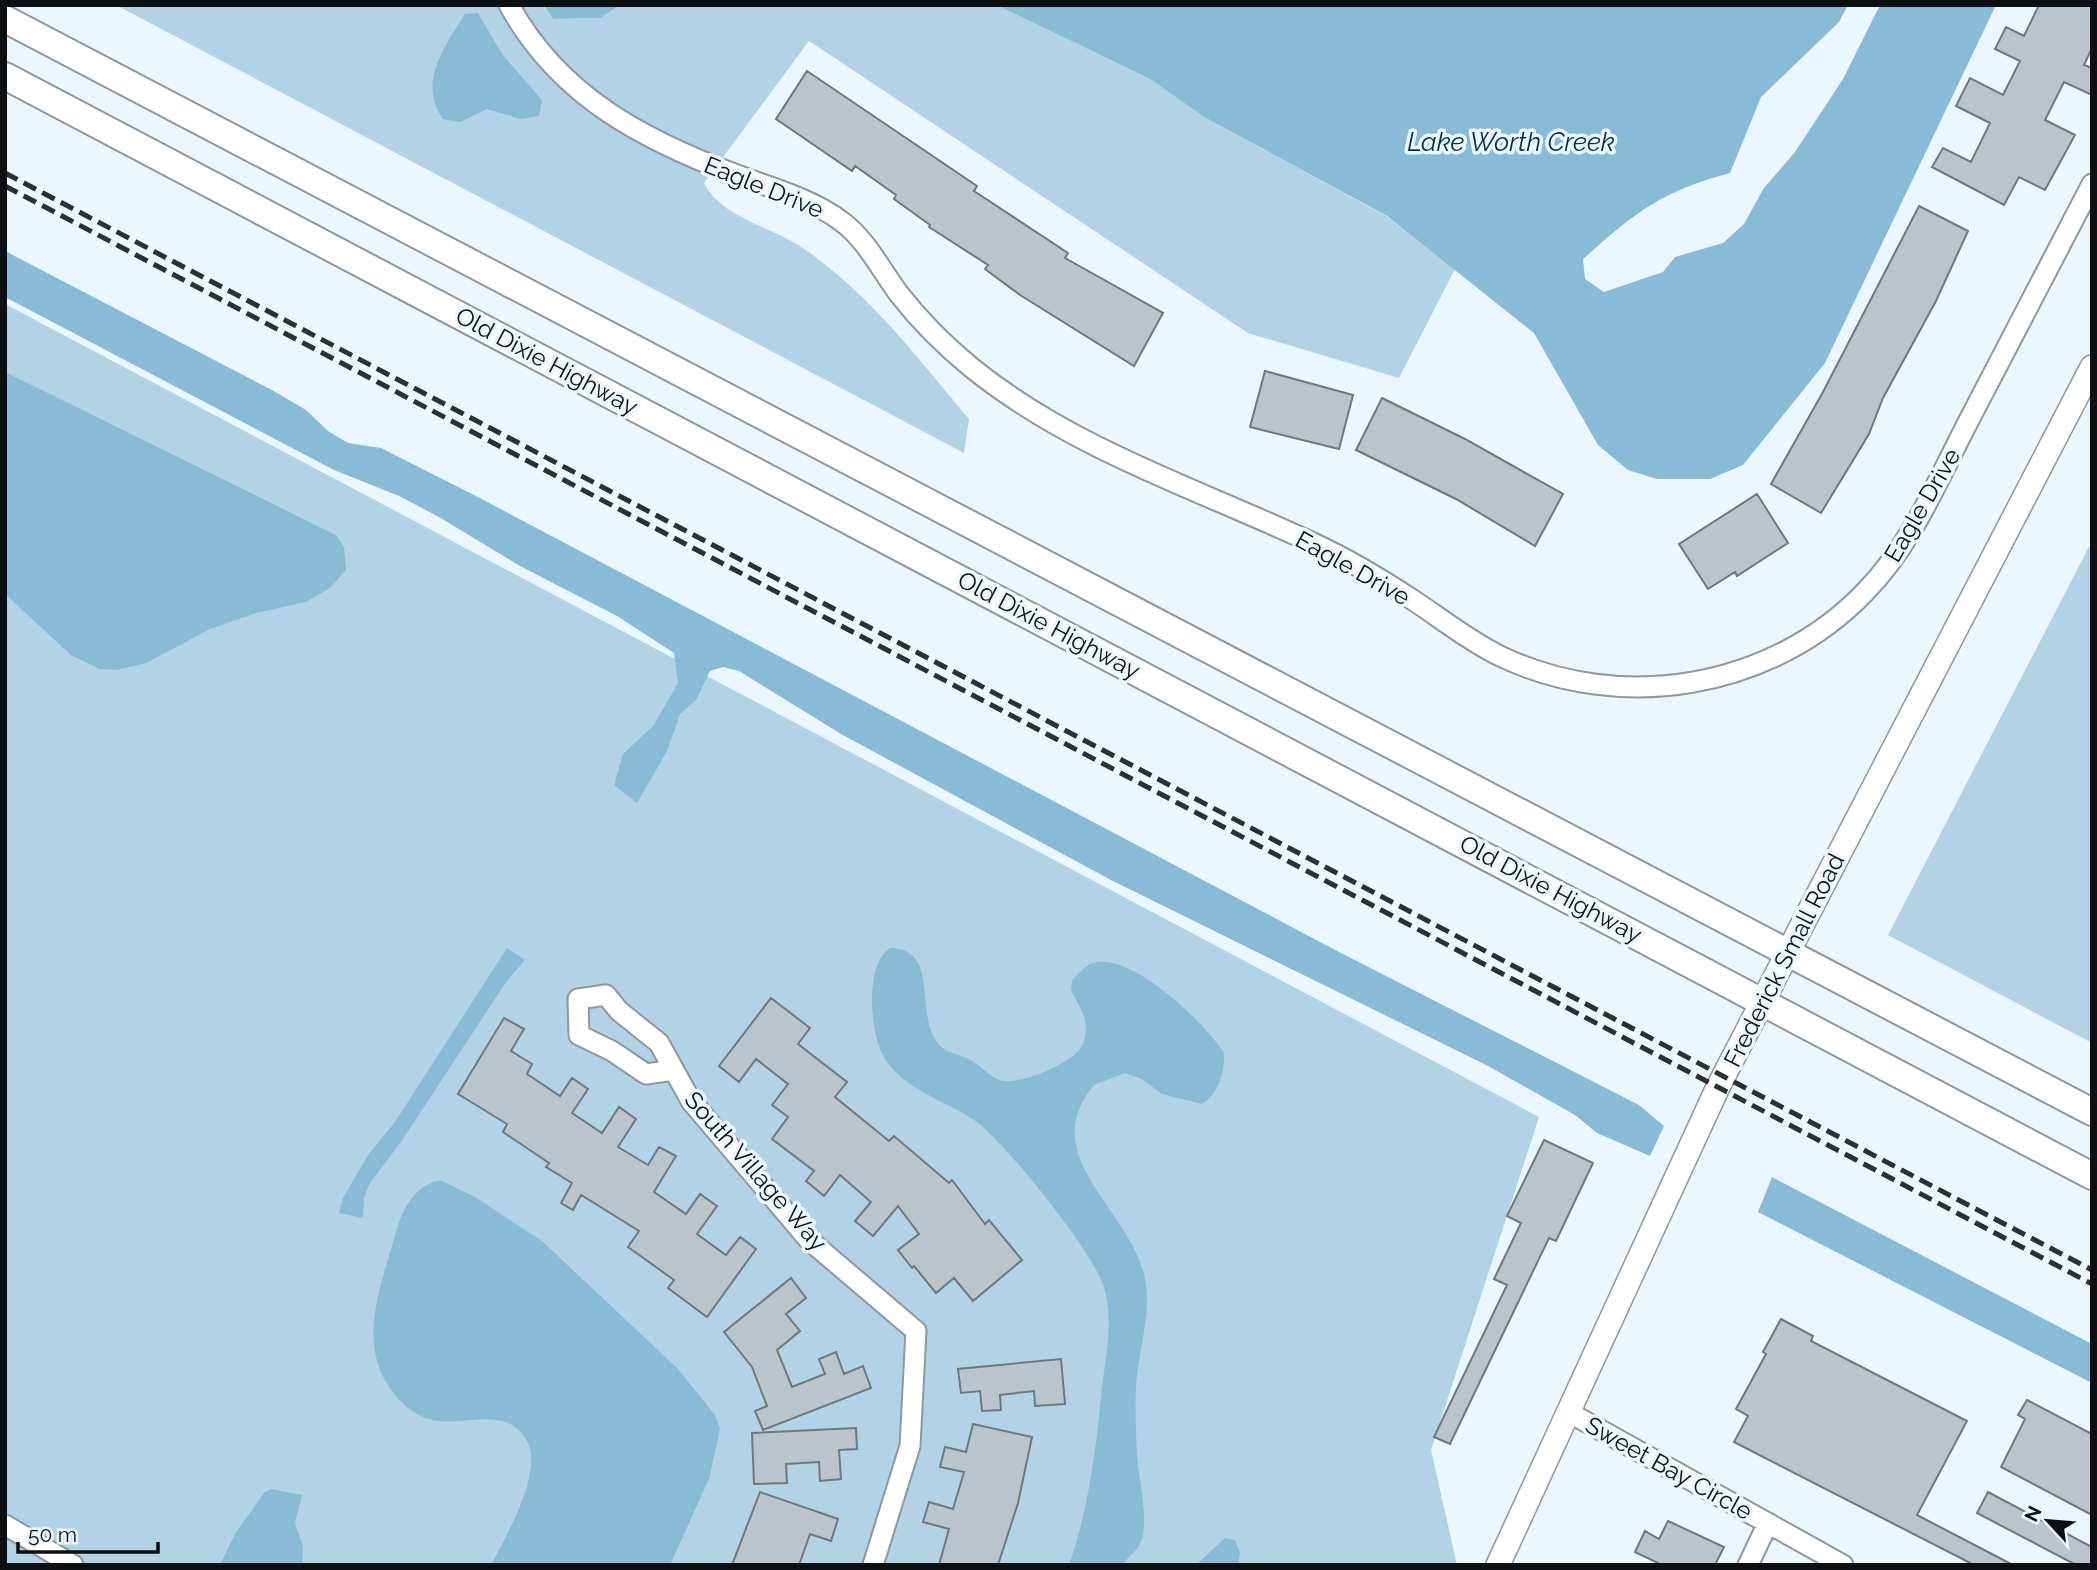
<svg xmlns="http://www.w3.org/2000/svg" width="2097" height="1570" font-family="Raleway,sans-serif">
<rect width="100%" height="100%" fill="#ebf7fe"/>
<path fill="#b2d3e5" d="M 116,5 L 542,5 L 553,19 L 601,18 L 620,5 L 996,5 L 1150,79 L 1204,117 L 1386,216 L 1455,269 L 1399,378 L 1248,333 L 809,41 L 704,183 C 721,217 769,226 800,246 C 868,292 917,357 969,419 L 964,453 Z
M 5,304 L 1539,1117 L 1431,1450 L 1457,1565 L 5,1565 Z
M 2092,541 L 2092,1043 L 1888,935 Z"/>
<path fill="#88bbd5" d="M 543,5 L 620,5 L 601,18 L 553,19 Z
M 996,5 L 1848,5 L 1839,22 L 1761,97 L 1730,173 C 1660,192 1636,212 1583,259 L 1585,279 L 1604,292 L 1663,272 L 1675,257 L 1723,243 L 1744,224 L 1764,188 L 1795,152 L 1843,79 L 1880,5 L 1996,5 L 1825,363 L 1743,465 L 1710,479 L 1657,479 L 1628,470 L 1598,445 L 1534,333 L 1387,216 L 1204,117 L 1150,79 Z
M 478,13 L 502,54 L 542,100 L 539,116 L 520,119 L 487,109 L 460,122 L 443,119 C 417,83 445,46 465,14 Z
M 5,251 L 272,390 L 306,410 L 328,431 L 348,443 L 381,448 L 474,495 L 1339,952 L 1639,1105 L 1664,1126 L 1650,1156 L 1597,1133 L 1575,1115 L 1488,1066 L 1111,880 L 841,734 L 739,671 L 723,667 L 710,671 L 696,700 L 680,714 L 667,751 L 637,803 L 614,785 L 623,754 L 654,725 L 678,683 L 674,653 L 617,616 L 520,566 L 439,517 L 399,496 L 334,470 L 5,297 Z
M 5,372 L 336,535 L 344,547 L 346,570 L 330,588 L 306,602 L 256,613 L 210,629 L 146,663 L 117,670 L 100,669 L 71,655 L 5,594 Z
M 507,948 L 525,960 L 506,982 L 403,1139 L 370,1183 L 364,1197 L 363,1218 L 339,1213 L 343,1198 L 368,1155 L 395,1122 Z
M 890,948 C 940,948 915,1014 937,1042 C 944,1053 958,1054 969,1059 C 979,1064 986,1073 995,1078 C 1012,1090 1076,1063 1083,1044 C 1091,1022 1080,1008 1071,990 L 1072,980 C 1077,975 1086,965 1093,963 C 1131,951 1206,1024 1224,1053 C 1225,1072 1219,1093 1202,1104 L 1162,1094 L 1142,1079 L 1125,1073 L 1094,1085 C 1034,1157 1132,1209 1145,1279 C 1152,1315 1138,1350 1136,1386 C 1135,1408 1136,1433 1137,1455 C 1139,1482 1147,1508 1143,1535 C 1141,1549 1130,1554 1122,1565 L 1069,1565 C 1089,1508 1096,1448 1102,1388 C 1106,1353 1115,1317 1102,1282 C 1090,1249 1004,1140 974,1120 C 945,1100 909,1092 887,1062 C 869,1038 864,965 890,948 Z
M 1772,1177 L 2092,1344 L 2092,1383 L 1758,1212 Z
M 440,1180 L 475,1197 L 542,1241 L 678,1369 L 715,1415 L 720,1429 L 709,1479 L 670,1565 L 491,1565 C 505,1538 544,1472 527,1441 C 507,1406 471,1425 440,1421 C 422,1420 406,1409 395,1395 C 356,1348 379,1291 394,1239 C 401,1213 411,1187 440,1180 Z
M 271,1489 L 302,1495 L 295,1523 L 303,1546 L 302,1565 L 220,1565 L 235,1534 L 264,1493 Z
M 1225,1538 L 1235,1540 L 1240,1553 L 1238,1565 L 1196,1565 Z"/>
<path fill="#b9c5cb" stroke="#6e797f" stroke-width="2" d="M 2039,5 L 2092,5 L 2092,48 L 2084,65 L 2092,68 L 2092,95 L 2064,82 L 2045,120 L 2075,135 L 2045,190 L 2019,177 L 2004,205 L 1932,167 L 1943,148 L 1971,162 L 1990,123 L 1956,106 L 1970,78 L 2003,95 L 2020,61 L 1995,49 L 2006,27 L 2024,36 Z
M 807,71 L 977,186 L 974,191 L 1068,253 L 1065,258 L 1163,313 L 1134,366 L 1020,295 L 985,269 L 988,265 L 929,227 L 930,225 L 894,199 L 896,195 L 855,166 L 852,171 L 776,119 Z
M 1919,206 L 1968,231 L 1936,301 L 1883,398 L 1869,434 L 1821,513 L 1771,484 L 1823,392 Z
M 1265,371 L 1353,395 L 1339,449 L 1250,427 Z
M 1382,398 L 1465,439 L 1563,494 L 1535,546 L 1456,499 L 1356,450 Z
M 1757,494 L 1788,543 L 1737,576 L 1735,572 L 1708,589 L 1679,544 Z
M 771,998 L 810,1028 L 798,1044 L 847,1082 L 835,1097 L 889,1141 L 894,1136 L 949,1183 L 952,1180 L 985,1224 L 989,1220 L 1022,1260 L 973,1301 L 954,1278 L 936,1293 L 914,1266 L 912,1268 L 898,1250 L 919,1234 L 898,1206 L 873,1236 L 855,1221 L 871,1202 L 840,1175 L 824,1196 L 806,1181 L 814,1171 L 772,1139 L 788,1117 L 772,1105 L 788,1084 L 756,1059 L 739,1082 L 719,1066 Z
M 504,1018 L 524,1029 L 511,1051 L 532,1064 L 527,1074 L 560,1096 L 572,1078 L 588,1089 L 572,1113 L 602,1133 L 619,1107 L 636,1119 L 618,1147 L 648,1165 L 659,1147 L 676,1156 L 654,1192 L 686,1214 L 700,1194 L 717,1206 L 697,1234 L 726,1255 L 740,1237 L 756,1249 L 707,1317 L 668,1288 L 674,1280 L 628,1247 L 639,1231 L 581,1195 L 573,1210 L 561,1203 L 572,1183 L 546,1167 L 549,1163 L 503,1132 L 507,1124 L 458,1094 Z
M 1544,1140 L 1593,1163 L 1556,1241 L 1549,1238 L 1450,1444 L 1434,1437 L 1507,1285 L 1494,1279 L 1521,1223 L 1507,1216 Z
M 791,1278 L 806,1298 L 786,1314 L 800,1331 L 777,1350 L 792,1387 L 825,1374 L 819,1359 L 836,1352 L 844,1374 L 863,1366 L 871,1388 L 763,1430 L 755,1411 L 767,1406 L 752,1367 L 724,1332 Z
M 1781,1319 L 1813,1336 L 1811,1341 L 1967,1421 L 1917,1515 L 2013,1565 L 1974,1565 L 1734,1442 L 1748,1416 L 1736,1409 L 1766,1354 L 1763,1352 Z
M 1061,1359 L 1065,1404 L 1035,1406 L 1034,1391 L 1000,1395 L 1001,1410 L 982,1411 L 980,1391 L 961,1393 L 958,1369 Z
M 2027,1400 L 2092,1434 L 2092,1515 L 2001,1467 L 2025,1419 L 2018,1415 Z
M 973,1424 L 1032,1437 L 1018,1503 L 998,1565 L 939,1565 L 949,1529 L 923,1522 L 929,1502 L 953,1509 L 964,1472 L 940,1467 L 945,1447 L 966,1452 Z
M 856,1428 L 857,1449 L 839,1450 L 841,1479 L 820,1481 L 819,1462 L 786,1464 L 787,1483 L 754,1484 L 752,1433 Z
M 760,1492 L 838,1519 L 831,1541 L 810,1534 L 799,1565 L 732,1565 Z
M 1988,1492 L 2092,1547 L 2092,1565 L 2076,1565 L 1977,1513 Z
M 1668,1521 L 1724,1547 L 1715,1565 L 1662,1565 L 1635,1552 L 1645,1531 L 1659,1539 Z"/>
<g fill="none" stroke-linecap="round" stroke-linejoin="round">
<g stroke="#8d989f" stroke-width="23">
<path id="minor" d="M 509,5 C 559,96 643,140 737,175 C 771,188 812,199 841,221 C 866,239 881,270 899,294 C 920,321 945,346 972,368 C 1072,449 1198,489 1313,543 C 1348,559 1381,579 1413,600 C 1442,619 1469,641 1500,656 C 1621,714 1772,689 1865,592 C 1911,545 1937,482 1967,424 C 2009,344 2050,264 2092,184
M 674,1070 L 646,1074 L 612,1051 L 579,1035 L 578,999 L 606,995 L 619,1011 L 659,1043 L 691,1101 L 809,1240 L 916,1331 L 910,1446 L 873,1565
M 1570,1413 L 1843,1565
M 5,1525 L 73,1565
M 1748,1565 L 1768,1523"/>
</g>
<g stroke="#8d989f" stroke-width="26">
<path id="tertiary" d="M 1498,1565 L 1718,1087 L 2092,367"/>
</g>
<g stroke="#8d989f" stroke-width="30">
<path id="secondary" d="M 5,19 L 2092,1112
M 5,76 L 2092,1176"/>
</g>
<use href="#minor" stroke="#fff" stroke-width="19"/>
<use href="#tertiary" stroke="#fff" stroke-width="23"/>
<use href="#secondary" stroke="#fff" stroke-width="26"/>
<path stroke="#2b3033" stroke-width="5" stroke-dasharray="14 7" stroke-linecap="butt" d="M 5,173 L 2092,1270
M 5,186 L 2092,1284"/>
</g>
<g text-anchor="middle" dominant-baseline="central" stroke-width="7" stroke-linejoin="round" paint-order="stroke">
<g font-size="24" fill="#0c1012" stroke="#ebf7fe">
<text transform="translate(764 187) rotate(22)">Eagle Drive</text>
<text transform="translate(547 361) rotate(28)">Old Dixie Highway</text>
<text transform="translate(1922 505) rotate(-60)">Eagle Drive</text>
<text transform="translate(1353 568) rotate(29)">Eagle Drive</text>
<text transform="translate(1049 625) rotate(28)">Old Dixie Highway</text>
<text transform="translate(1551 889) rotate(28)">Old Dixie Highway</text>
<text transform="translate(1784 960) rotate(-63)">Frederick Small Road</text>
<text transform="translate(756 1171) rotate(49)">South Village Way</text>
<text transform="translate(1669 1468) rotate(29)">Sweet Bay Circle</text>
</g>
<g font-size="26" font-style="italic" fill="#023043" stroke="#ebf7fe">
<text x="1511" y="142">Lake Worth Creek</text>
</g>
</g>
<rect width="2097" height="1570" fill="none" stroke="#0c1012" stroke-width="14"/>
<g transform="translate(2048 1521) rotate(296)" stroke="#ebf7fe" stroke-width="5" paint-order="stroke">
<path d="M0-5L12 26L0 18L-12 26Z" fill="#0c1012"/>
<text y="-10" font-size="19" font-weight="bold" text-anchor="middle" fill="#0c1012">N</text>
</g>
<path d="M18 1542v10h140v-10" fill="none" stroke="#0c1012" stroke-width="3.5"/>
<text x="28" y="1542" font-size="21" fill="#0c1012" stroke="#ebf7fe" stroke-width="5" paint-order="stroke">50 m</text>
</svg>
